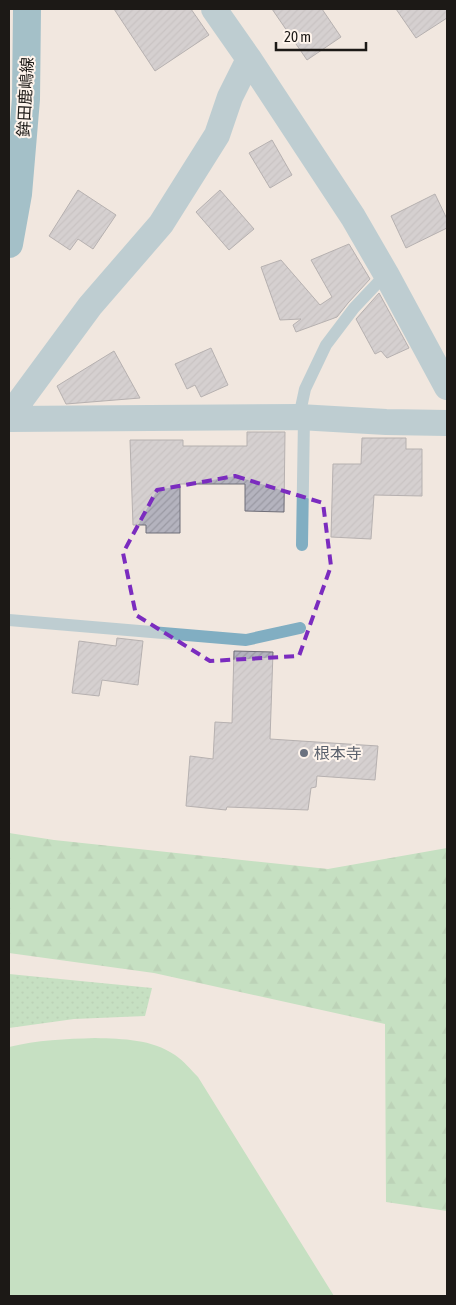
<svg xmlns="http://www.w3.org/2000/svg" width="456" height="1305" font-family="'Asap Condensed','Noto Sans JP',sans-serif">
<defs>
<pattern id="grass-dots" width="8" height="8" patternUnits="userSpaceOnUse" patternTransform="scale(1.25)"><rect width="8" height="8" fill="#92d79f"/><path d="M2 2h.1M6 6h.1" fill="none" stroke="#7db888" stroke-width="1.8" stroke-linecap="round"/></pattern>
<pattern id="forest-firs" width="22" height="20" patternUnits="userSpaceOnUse" patternTransform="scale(1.25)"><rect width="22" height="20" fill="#92d79f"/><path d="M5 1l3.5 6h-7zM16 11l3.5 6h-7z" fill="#7db888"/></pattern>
<pattern id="building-hatch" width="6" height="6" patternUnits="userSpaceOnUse" patternTransform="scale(1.25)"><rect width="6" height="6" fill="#b4b3be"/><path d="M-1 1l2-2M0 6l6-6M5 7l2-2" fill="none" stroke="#9a99a3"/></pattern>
</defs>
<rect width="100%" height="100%" fill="#f1e7df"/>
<path fill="url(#grass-dots)" d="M 9,974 L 152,988 L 145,1016 L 74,1019 L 9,1028 Z"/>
<path fill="url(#forest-firs)" d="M 9,833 L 54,840 L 328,869 L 447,848 L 447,1211 L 386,1202 L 385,1024 L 154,973 L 9,953 Z"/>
<path fill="#92d79f" d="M 95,1038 C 124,1039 151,1039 175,1055 C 184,1061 191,1070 198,1077 L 334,1296 L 9,1296 L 9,1047 C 37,1040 66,1039 95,1038 Z"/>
<path fill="url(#building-hatch)" stroke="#6f6e78" d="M 114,9 L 191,9 L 209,35 L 155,71 Z
M 272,9 L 322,9 L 341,37 L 307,60 Z
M 396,9 L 447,9 L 447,18 L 416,38 Z
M 272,140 L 292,175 L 270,188 L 249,153 Z
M 78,190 L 116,215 L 93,249 L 78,239 L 70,250 L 49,236 Z
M 220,190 L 254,229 L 229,250 L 196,212 Z
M 435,194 L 447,219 L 447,228 L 406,248 L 391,216 Z
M 349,244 L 370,279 L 348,303 L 337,317 L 296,332 L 293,325 L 301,319 L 280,320 L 261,267 L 281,260 L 320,305 L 332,297 L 311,260 Z
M 379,293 L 409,348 L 387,358 L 381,351 L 375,354 L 356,319 Z
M 211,348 L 228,385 L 201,397 L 195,385 L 187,389 L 175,364 Z
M 114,351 L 140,398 L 66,404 L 57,386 Z
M 247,432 L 285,432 L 284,512 L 245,511 L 245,484 L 180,484 L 180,533 L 146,533 L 146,525 L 133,525 L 130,440 L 183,440 L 183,446 L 247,446 Z
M 362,438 L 406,438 L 406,449 L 422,449 L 422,496 L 374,495 L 371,539 L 331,537 L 333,464 L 361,464 Z
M 117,638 L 143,641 L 138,685 L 102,680 L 99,696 L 72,693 L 79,641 L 116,646 Z
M 234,651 L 273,652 L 270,739 L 378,746 L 375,780 L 317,776 L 316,787 L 311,788 L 308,810 L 227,807 L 226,810 L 186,806 L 190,756 L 213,759 L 215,722 L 232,723 Z"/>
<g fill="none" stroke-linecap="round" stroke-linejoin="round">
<path stroke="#81aec2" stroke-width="12" d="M 299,417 L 305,389 L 326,345 L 354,308 L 386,274
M 302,545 L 304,418
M 9,620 L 246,640 L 300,628"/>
<path stroke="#81aec2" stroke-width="26" d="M 214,9 L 249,59 L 353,217 L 386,274 L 447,387
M 9,416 L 90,306 L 161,224 L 217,135 L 230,97 L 249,59
M 9,419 L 299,417 L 386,422 L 447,423"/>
<path stroke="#4890ad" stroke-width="28" d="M 9,244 L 18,194 L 26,99 L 27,9"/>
</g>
<path d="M0 0H456V1305H0ZM 235,476 L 323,503 L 331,566 L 299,656 L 210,661 L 136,615 L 123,553 L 157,490 Z" fill="#f1e7df" fill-opacity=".55" fill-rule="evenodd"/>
<path fill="none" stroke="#7b2cbf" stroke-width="4" stroke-dasharray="10 6" stroke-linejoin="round" d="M 235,476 L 323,503 L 331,566 L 299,656 L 210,661 L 136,615 L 123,553 L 157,490 Z"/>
<circle fill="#6b7280" stroke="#fef4ec" stroke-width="2" cx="304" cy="753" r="5"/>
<g text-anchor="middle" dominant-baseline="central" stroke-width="4" stroke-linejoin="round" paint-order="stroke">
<g font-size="16" fill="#1c1916" stroke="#fef4ec">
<text transform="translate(25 97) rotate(-87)">鉾田鹿嶋線</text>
</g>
<g font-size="16" fill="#5b616d" stroke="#fef4ec" text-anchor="start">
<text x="314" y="753">根本寺</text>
</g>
</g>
<rect width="456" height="1305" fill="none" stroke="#1c1916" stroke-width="20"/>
<path d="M276 42v8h90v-8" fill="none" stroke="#1c1916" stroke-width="2.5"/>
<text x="284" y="42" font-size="15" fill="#1c1916" stroke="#fef4ec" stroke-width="4" paint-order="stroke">20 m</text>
</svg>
